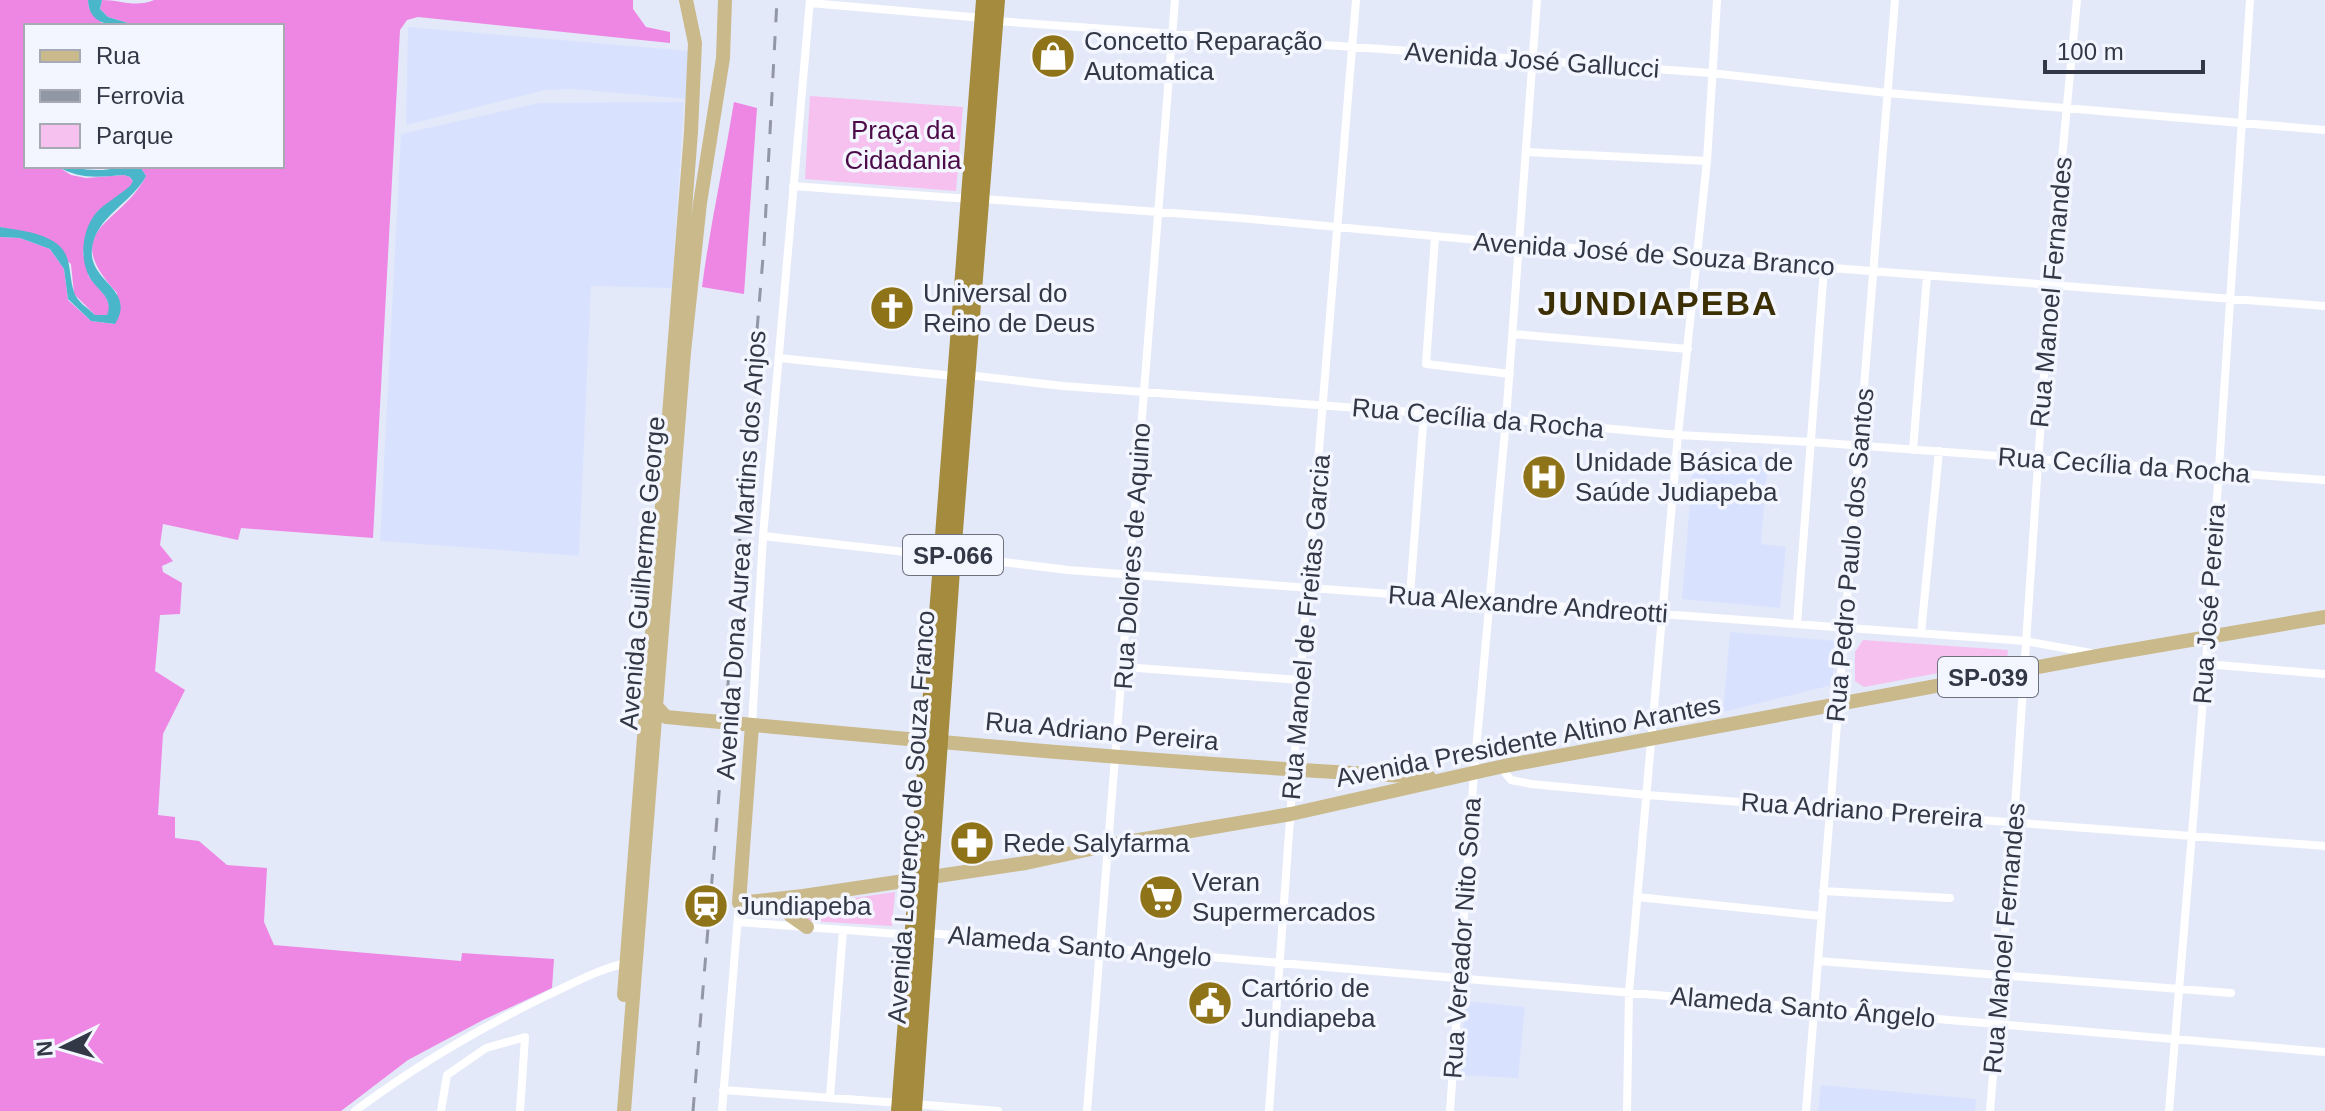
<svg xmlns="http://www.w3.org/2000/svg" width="2325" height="1111" font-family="Helvetica,sans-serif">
<rect width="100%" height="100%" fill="#e4e9f9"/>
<path fill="#d8e2fe" d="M 408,27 L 689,51 L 687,99 L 573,89 L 545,90 L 406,125 Z
M 684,102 L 672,288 L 591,286 L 579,556 L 380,541 L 401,134 L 539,103 Z
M 1694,452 L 1768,457 L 1761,544 L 1786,547 L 1780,608 L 1682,599 Z
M 1730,632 L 1836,641 L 1832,685 L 1723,712 Z
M 1465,1001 L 1525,1007 L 1518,1078 L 1460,1075 Z
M 1821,1085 L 1976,1099 L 1975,1111 L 1818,1111 Z"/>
<path fill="#f6c0ef" d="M 810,96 L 963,107 L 956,191 L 805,179 Z
M 1863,640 L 2008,650 L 2007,660 L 1864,687 L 1855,681 L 1855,652 Z
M 895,892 L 892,926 L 811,921 L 798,916 L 797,911 L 805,905 Z"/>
<path fill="#ee86e3" d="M 0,0 L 88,0 L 89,8 L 102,23 L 113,26 L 26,26 L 26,166 L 57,166 L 71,175 L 86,178 L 124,175 L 130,177 L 133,181 L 131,186 L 97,212 L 83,253 L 89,277 L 106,297 L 110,308 L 107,315 L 95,315 L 74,294 L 71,264 L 30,233 L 0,227 Z
M 102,0 C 120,0 136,8 154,0 L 633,0 L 633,9 L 646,27 L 670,32 L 670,43 L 418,17 L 407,20 L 400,30 L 373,538 L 241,528 L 238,540 L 163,524 L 160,545 L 173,561 L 162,566 L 163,572 L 182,583 L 180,614 L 160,615 L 155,671 L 185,690 L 163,734 L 158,815 L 175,817 L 175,838 L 199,841 L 227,865 L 267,868 L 264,922 L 274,945 L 461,961 L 462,953 L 554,959 L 552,988 L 483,1020 L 408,1060 L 341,1111 L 0,1111 L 0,237 L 20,238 L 50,249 L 64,269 L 68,300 L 91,321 L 115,324 L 117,293 C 57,228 121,226 146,176 L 141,168 L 133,166 L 282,166 L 282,26 L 138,26 L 108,17 L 100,9 Z
M 734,102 L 757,108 L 744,294 L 702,287 C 710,225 724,164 734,102 Z"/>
<path fill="#49b6c9" d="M 88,0 L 102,0 L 100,9 L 108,17 L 138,26 C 117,26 89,28 88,0 Z
M 57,166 C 71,166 83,170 96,170 C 111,171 125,164 141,168 L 146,176 C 132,203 95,217 92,249 C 88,282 137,289 115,324 L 91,321 L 68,299 L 64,269 L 50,249 L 20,238 L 0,237 L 0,227 C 16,230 34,231 49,239 C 74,251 67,270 74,292 C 77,302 88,308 95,315 L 107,315 C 114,298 98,291 90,278 C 79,259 82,230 96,213 C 105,203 120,195 130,186 L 133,181 L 130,177 L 124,175 C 98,177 80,180 57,166 Z"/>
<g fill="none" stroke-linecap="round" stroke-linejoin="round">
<path stroke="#fff" stroke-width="8" d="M 810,3 L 983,18
M 996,21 L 1711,73 L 1887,93 L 2325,130
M 1526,152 L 1707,161
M 793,186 L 969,199
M 983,199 L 1240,218 L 1520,244 L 2325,306
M 1435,237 L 1426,364 L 1510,374
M 1513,334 L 1688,349
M 779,358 L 954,376
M 967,375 L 1063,386 L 1506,419 L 1678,435 L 1811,442 L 2325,480
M 1913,450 L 1927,276
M 763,536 L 941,556
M 954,556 L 1068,570 L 2025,641 L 2091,653
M 1410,595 L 1424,413
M 1797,624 L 1824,268
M 1921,633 L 1939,451
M 2206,664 L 2325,674
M 1124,667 L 1300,680
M 752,725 L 763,536 L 810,0
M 1504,766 L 1506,774 L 1511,780 L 1531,784 L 1647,795 L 2325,846
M 1823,891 L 1950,898
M 1637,897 L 1821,916
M 738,922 L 912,935
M 928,933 L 2325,1052
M 1818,961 L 2231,993
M 723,1090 L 900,1103
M 830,1097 L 843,930
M 915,1104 L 998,1111
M 355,1111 C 415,1066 478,1029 546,996 C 572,984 598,969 627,963
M 441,1111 L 447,1075 L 486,1048 L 525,1037 L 520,1111
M 722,1111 L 739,903
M 1087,1111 L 1175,0
M 1269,1111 L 1300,680 L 1356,0
M 1450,1111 L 1474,773 L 1506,419 L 1537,0
M 1627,1111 L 1629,992 L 1678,435 L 1707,161 L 1717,0
M 1806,1111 L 1895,0
M 1990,1111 L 2014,822 L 2050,285 L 2077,0
M 2169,1111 L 2206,664 L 2250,0"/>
<path stroke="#c9b98b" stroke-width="14" d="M 656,706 L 666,717 C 920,740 1174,765 1429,777
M 752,725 L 739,903 L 803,896 L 1026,863 L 1109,845 L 1291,814 L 1504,766 L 2103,655 L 2325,617
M 803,896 L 792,906 L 790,915 L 807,927
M 624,995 L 691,132 L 695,43 L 686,0
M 624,1111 L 684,352 L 700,203 L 723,58 L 725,0"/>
<path stroke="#a58b3e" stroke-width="16" d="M 899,1111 L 984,0
M 914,1111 L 953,556 L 997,0"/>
<path stroke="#9297a6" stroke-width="3" stroke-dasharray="14 14" stroke-linecap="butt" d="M 693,1111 L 764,245 L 777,0"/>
</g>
<defs>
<g id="shop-disc" transform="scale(2.3)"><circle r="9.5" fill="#8e7318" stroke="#f4f6ff"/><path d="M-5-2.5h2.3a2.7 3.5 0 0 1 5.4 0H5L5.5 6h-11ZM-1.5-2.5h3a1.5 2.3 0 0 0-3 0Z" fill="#fff"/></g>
<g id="church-disc" transform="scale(2.3)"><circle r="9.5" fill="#8e7318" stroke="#f4f6ff"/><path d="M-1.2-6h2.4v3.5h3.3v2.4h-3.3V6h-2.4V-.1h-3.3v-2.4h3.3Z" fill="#fff"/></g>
<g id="hospital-disc" transform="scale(2.3)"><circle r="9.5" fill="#8e7318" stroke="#f4f6ff"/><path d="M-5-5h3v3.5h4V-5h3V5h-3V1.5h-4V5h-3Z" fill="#fff"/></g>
<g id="pharmacy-disc" transform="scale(2.3)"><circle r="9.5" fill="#8e7318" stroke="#f4f6ff"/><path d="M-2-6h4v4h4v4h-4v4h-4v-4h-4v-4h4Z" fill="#fff"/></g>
<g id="supermarket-disc" transform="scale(2.3)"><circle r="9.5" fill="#8e7318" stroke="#f4f6ff"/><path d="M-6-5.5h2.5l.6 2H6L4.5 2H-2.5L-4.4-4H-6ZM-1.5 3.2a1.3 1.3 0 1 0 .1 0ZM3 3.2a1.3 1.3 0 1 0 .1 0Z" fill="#fff"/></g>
<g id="station-disc" transform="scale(2.3)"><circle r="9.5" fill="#8e7318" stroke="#f4f6ff"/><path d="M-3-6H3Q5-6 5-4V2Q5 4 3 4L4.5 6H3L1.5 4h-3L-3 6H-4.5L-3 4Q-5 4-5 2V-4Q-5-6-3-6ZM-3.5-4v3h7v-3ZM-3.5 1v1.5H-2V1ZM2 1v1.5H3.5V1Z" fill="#fff"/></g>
<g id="civic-disc" transform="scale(2.3)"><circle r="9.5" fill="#8e7318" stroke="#f4f6ff"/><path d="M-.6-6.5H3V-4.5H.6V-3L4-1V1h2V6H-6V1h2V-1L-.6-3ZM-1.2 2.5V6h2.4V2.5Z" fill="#fff"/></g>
</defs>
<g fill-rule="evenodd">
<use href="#shop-disc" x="1053" y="56"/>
<use href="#church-disc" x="892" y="308"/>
<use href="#hospital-disc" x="1544" y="477"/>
<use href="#pharmacy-disc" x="972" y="843"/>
<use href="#supermarket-disc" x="1161" y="897"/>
<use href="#station-disc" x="706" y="906"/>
<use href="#civic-disc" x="1210" y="1003"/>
</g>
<g text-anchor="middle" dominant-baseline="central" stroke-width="7" stroke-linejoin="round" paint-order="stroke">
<g fill="#f4f6ff" stroke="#6d717e" stroke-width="2">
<rect x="903" y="535" width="100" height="40" rx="6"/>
<rect x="1938" y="657" width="100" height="40" rx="6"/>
</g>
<g font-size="24" font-weight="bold" fill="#333847">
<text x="953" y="555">SP-066</text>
<text x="1988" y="677">SP-039</text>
</g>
<g font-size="26" fill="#333847" stroke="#f4f6ff" text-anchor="start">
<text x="1084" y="41">Concetto Reparação<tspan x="1084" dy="30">Automatica</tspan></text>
<text x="923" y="293">Universal do<tspan x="923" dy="30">Reino de Deus</tspan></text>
<text x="1575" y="462">Unidade Básica de<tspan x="1575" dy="30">Saúde Judiapeba</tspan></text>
<text x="1003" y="843">Rede Salyfarma</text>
<text x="1192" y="882">Veran<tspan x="1192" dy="30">Supermercados</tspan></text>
<text x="737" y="906">Jundiapeba</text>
<text x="1241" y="988">Cartório de<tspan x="1241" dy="30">Jundiapeba</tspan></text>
</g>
<g font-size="26" fill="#333847" stroke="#f4f6ff">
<text transform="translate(1532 60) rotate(4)">Avenida José Gallucci</text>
<text transform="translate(1654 254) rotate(4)">Avenida José de Souza Branco</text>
<text transform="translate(2051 292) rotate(-85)">Rua Manoel Fernandes</text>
<text transform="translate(1478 418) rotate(5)">Rua Cecília da Rocha</text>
<text transform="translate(2124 465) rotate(4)">Rua Cecília da Rocha</text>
<text transform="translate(741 555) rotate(-86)">Avenida Dona Aurea Martins dos Anjos</text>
<text transform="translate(1850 555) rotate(-85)">Rua Pedro Paulo dos Santos</text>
<text transform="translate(1132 556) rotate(-86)">Rua Dolores de Aquino</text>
<text transform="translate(642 573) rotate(-85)">Avenida Guilherme George</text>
<text transform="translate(1528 604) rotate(4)">Rua Alexandre Andreotti</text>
<text transform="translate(2209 604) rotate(-86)">Rua José Pereira</text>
<text transform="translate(1306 627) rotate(-85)">Rua Manoel de Freitas Garcia</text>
<text transform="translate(1102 731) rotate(5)">Rua Adriano Pereira</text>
<text transform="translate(1528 741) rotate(-11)">Avenida Presidente Altino Arantes</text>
<text transform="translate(1862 810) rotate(4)">Rua Adriano Prereira</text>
<text transform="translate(911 817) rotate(-86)">Avenida Lourenço de Souza Franco</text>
<text transform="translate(1462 938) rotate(-86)">Rua Vereador Nito Sona</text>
<text transform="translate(2004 938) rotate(-85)">Rua Manoel Fernandes</text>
<text transform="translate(1080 946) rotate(5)">Alameda Santo Angelo</text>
<text transform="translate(1803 1007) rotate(5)">Alameda Santo Ângelo</text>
</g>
<g font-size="26" fill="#4c0b48" stroke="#f4f6ff">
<text x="903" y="130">Praça da<tspan x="903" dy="30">Cidadania</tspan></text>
</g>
<g font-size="34" font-weight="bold" letter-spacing="2" fill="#3c2f04" stroke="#f4f6ff">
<text x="1658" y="303">JUNDIAPEBA</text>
</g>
</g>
<rect x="24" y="24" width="260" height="144" fill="#f4f6ff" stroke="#a7aab5" stroke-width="2"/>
<rect x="40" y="50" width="40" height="12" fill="#c9b98b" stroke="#a7aab5" stroke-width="2"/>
<text x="96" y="64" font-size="24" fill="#333847">Rua</text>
<rect x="40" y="90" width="40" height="12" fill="#9297a6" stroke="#a7aab5" stroke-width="2"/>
<text x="96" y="104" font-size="24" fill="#333847">Ferrovia</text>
<rect x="40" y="124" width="40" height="24" fill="#f6c0ef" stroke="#a7aab5" stroke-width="2"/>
<text x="96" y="144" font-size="24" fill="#333847">Parque</text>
<g transform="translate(64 1047) rotate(265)" stroke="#f4f6ff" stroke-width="6" paint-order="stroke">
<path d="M0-6L14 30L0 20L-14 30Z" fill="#333847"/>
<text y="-12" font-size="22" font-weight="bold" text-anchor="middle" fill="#333847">N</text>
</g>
<path d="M2045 60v12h158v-12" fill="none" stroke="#333847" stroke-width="4"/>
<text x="2057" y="60" font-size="24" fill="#333847" stroke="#f4f6ff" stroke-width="6" paint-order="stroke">100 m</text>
</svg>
